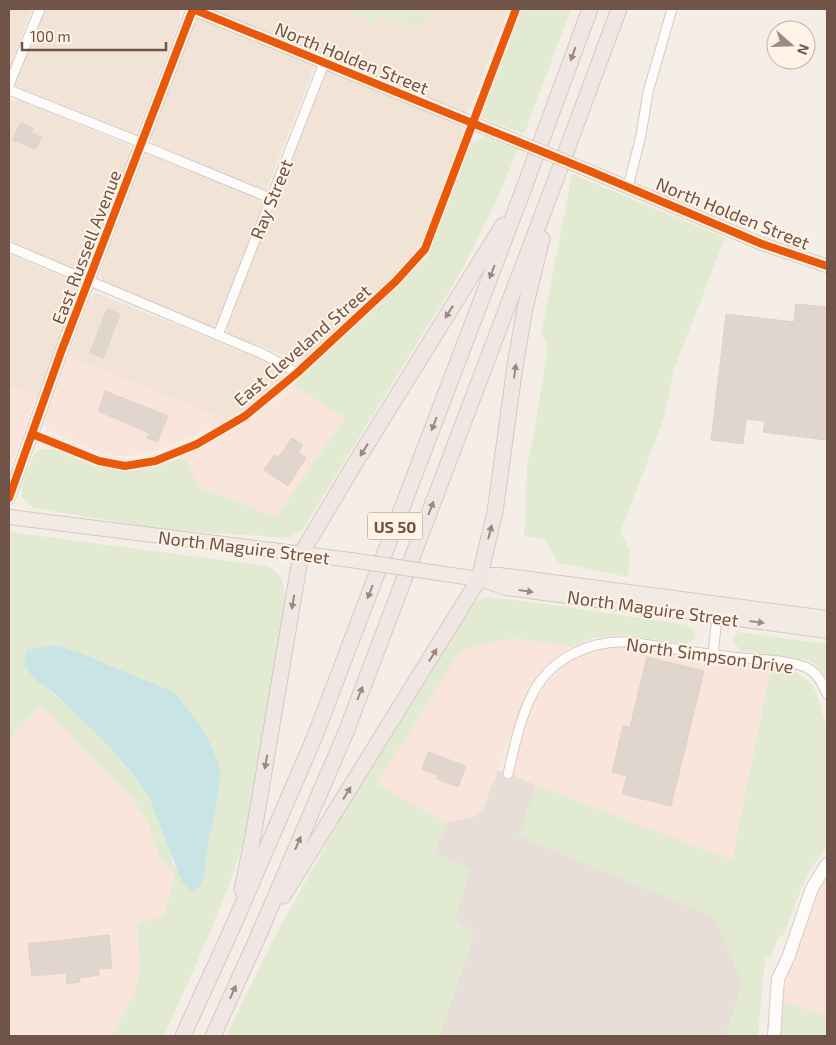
<svg xmlns="http://www.w3.org/2000/svg" width="836" height="1045" font-family="'Exo 2',sans-serif">
<rect width="100%" height="100%" fill="#f5eee6"/>
<path fill="#f1e3d6" d="M 9,9 L 32,9 L 9,71 Z
M 42,9 L 177,9 L 180,12 L 179,23 L 137,131 L 134,133 L 130,134 L 15,86 L 15,82 Z
M 212,9 L 342,9 L 374,22 L 378,13 L 421,29 L 429,9 L 508,9 L 471,107 L 467,112 L 462,112 Z
M 200,18 L 205,19 L 311,64 L 314,68 L 266,191 L 262,191 L 153,143 L 152,140 L 151,136 L 196,21 Z
M 328,70 L 458,123 L 462,127 L 463,132 L 425,238 L 408,262 L 310,356 L 300,360 L 294,359 L 230,334 L 227,331 L 226,327 L 324,71 Z
M 18,99 L 126,144 L 129,147 L 129,156 L 85,268 L 82,270 L 74,269 L 9,241 L 9,101 Z
M 150,155 L 259,199 L 262,202 L 262,211 L 218,322 L 216,325 L 208,326 L 114,288 L 105,283 L 101,276 L 100,272 L 143,159 L 146,156 Z
M 9,254 L 74,282 L 77,285 L 78,290 L 37,396 L 9,385 Z
M 96,293 L 277,365 L 280,368 L 281,371 L 279,382 L 273,389 L 227,420 L 68,356 L 90,298 Z"/>
<path fill="#f9e5dc" d="M 68,356 L 227,420 L 177,443 L 154,452 L 129,456 L 113,456 L 99,453 L 47,430 L 44,425 L 45,417 Z
M 9,385 L 37,396 L 9,472 Z
M 292,386 L 346,418 L 275,517 L 201,488 L 184,457 L 212,442 L 242,424 L 274,402 Z
M 513,638 L 571,647 L 557,657 L 529,688 L 484,807 L 476,816 L 447,823 L 376,785 L 461,650 Z
M 614,647 L 631,647 L 703,658 L 771,666 L 732,861 L 511,775 L 528,719 L 536,700 L 546,684 L 568,662 L 585,653 L 598,649 Z
M 41,705 L 132,799 L 148,823 L 160,859 L 171,869 L 174,879 L 163,917 L 137,923 L 140,974 L 131,999 L 112,1036 L 9,1036 L 9,734 L 12,737 Z
M 827,876 L 827,1017 L 783,1001 L 786,980 L 800,936 L 815,899 Z"/>
<path fill="#e7ded7" d="M 498,770 L 536,785 L 519,836 L 715,917 L 742,982 L 739,996 L 726,1036 L 439,1036 L 474,934 L 455,920 L 434,852 L 447,823 L 476,816 L 484,807 Z"/>
<path fill="#e2ebd1" fill-rule="evenodd" d="M 342,9 L 429,9 L 421,29 L 378,13 L 374,23 Z
M 521,9 L 571,9 L 524,134 L 485,119 L 480,115 Z
M 486,136 L 518,149 L 498,197 L 464,267 L 303,529 L 289,538 L 160,529 L 33,508 L 22,498 C 20,482 29,466 36,452 L 44,449 L 52,449 L 95,466 L 117,470 L 132,471 L 157,467 L 184,457 L 201,488 L 276,517 L 345,418 L 292,386 L 415,269 L 427,256 L 468,148 L 473,142 Z
M 572,174 L 725,238 L 674,369 L 665,415 L 621,531 L 630,552 L 628,577 L 559,563 L 544,539 L 524,536 L 527,466 L 534,434 L 548,344 L 541,334 Z
M 9,532 L 267,566 C 285,575 286,589 284,607 L 251,815 C 231,892 196,964 164,1036 L 112,1036 L 131,999 L 140,974 L 137,923 L 163,917 L 174,879 L 171,869 L 160,859 L 148,823 L 132,799 L 41,705 L 12,737 L 9,734 ZM 59,646 L 103,662 L 174,692 L 186,708 L 221,772 L 215,814 L 208,844 L 205,873 L 200,887 C 193,881 181,875 176,868 C 172,864 171,855 170,850 C 164,832 159,812 148,797 C 119,750 78,711 34,679 Z
M 488,597 L 561,606 L 687,625 L 695,632 L 695,637 L 692,641 L 686,644 L 623,635 L 593,638 L 571,647 L 513,638 L 461,650 L 377,784 L 447,823 L 434,852 L 470,869 L 455,920 L 474,933 L 439,1036 L 226,1036 L 276,934 L 338,824 L 334,823 L 410,700 L 473,604 L 478,600 Z
M 739,632 L 827,644 L 827,678 L 815,664 L 806,660 L 741,651 L 733,641 L 734,635 Z
M 771,666 L 796,672 L 812,684 L 817,694 L 827,729 L 827,848 C 806,870 797,901 786,929 L 783,935 L 778,938 L 771,956 L 765,959 L 758,1036 L 726,1036 L 739,996 L 742,982 L 714,917 L 519,836 L 536,785 L 732,860 Z
M 783,1001 L 827,1017 L 827,1036 L 779,1036 Z"/>
<path fill="#c9e4e5" d="M 44,646 L 59,646 L 78,652 L 174,692 L 201,726 L 212,747 L 221,772 L 215,814 L 208,844 L 205,873 L 200,887 L 193,892 L 182,882 L 150,799 L 133,774 L 107,744 L 54,693 L 34,679 L 24,664 L 27,651 Z"/>
<path fill="#e1d6ce" stroke="#ded1c9" d="M 20,123 L 33,128 L 31,133 L 41,137 L 36,149 L 13,140 Z
M 796,304 L 827,307 L 827,440 L 763,432 L 765,421 L 746,419 L 743,444 L 711,440 L 726,314 L 794,322 Z
M 107,309 L 120,314 L 103,358 L 90,353 Z
M 105,391 L 168,416 L 157,442 L 147,438 L 149,433 L 98,411 Z
M 292,438 L 303,445 L 298,452 L 306,458 L 288,486 L 264,470 L 274,455 L 278,458 Z
M 647,657 L 704,671 L 671,806 L 622,794 L 627,776 L 612,772 L 623,726 L 630,727 Z
M 428,752 L 466,766 L 458,787 L 437,779 L 438,776 L 422,769 Z
M 109,935 L 112,968 L 98,969 L 99,975 L 79,978 L 80,982 L 67,984 L 66,973 L 32,976 L 28,944 Z"/>
<g fill="none" stroke-linecap="round" stroke-linejoin="round">
<g stroke="#d3c9c2" stroke-width="11">
<path id="street" d="M 9,85 L 40,9
M 9,90 L 142,143
M 141,145 L 270,198
M 628,187 L 641,135 L 648,92 L 672,9
M 9,247 L 263,354 L 297,373
M 218,335 L 324,63
M 32,434 L 99,461 L 125,466 L 155,461 L 197,444 L 245,416 L 297,373 L 396,281 L 425,249 L 516,9
M 713,655 L 717,617
M 508,774 C 514,749 519,723 530,699 C 548,659 588,640 631,642 C 668,648 704,654 741,658 C 761,660 793,660 809,669 C 818,674 823,685 827,694"/>
</g>
<g stroke="#d6cbc3" stroke-width="14">
<path id="secondary" d="M 193,9 L 500,134
M 592,172 L 762,244 L 827,266
M 9,498 L 61,352 L 193,9
M 774,1036 L 778,979 L 788,958 L 812,888 L 827,864"/>
</g>
<g stroke="#d4c9c4" stroke-width="16">
<path id="primary" d="M 9,517 L 351,560
M 438,573 L 479,579 L 506,588 L 827,631
M 479,579 L 491,575 L 499,575 L 827,618"/>
</g>
<g stroke="#d4c9c4" stroke-width="17">
<path id="highway" d="M 242,890 L 254,831 L 301,554 L 351,470 L 503,225
M 283,896 L 479,579 L 495,512 L 515,366 L 525,308 L 542,239
M 183,1036 L 234,924 L 315,736 L 521,196 L 590,9
M 213,1036 L 257,939 L 346,732 L 557,176 L 619,9"/>
</g>
<use href="#street" stroke="#fefcfb" stroke-width="9"/>
<use href="#secondary" stroke="#fefcfb" stroke-width="12"/>
<use href="#primary" stroke="#f2ebe3" stroke-width="14"/>
<use href="#highway" stroke="#f0e6e3" stroke-width="15"/>
<g stroke="#d6cbc3" stroke-width="14" stroke-linecap="butt">
<path id="secondary-bridge" d="M 500,134 L 592,172"/>
</g>
<g stroke="#d4c9c4" stroke-width="16" stroke-linecap="butt">
<path id="primary-bridge" d="M 351,560 L 438,573"/>
</g>
<use href="#secondary-bridge" stroke="#fefcfb" stroke-width="12"/>
<use href="#primary-bridge" stroke="#f2ebe3" stroke-width="14"/>
<g stroke="#fff3e6" stroke-width="11">
<path id="cycleway" d="M 193,9 L 592,172 L 762,244 L 827,266
M 32,434 L 99,461 L 125,466 L 155,461 L 197,444 L 245,416 L 297,373 L 396,281 L 425,249 L 516,9
M 9,498 L 61,352 L 193,9"/>
</g>
<use href="#cycleway" stroke="#e8590c" stroke-width="8"/>
</g>
<defs><path id="oneway-solid" d="M-6-.8H1V-3.2L6.5 0L1 3.2V.8H-6Z" transform="scale(1.25)"/></defs>
<g fill="#9d877e">
<use href="#oneway-solid" transform="translate(573 54) rotate(110)"/>
<use href="#oneway-solid" transform="translate(492 272) rotate(111)"/>
<use href="#oneway-solid" transform="translate(449 312) rotate(122)"/>
<use href="#oneway-solid" transform="translate(515 371) rotate(-82)"/>
<use href="#oneway-solid" transform="translate(434 424) rotate(111)"/>
<use href="#oneway-solid" transform="translate(364 450) rotate(122)"/>
<use href="#oneway-solid" transform="translate(431 508) rotate(-69)"/>
<use href="#oneway-solid" transform="translate(490 532) rotate(-76)"/>
<use href="#oneway-solid" transform="translate(370 592) rotate(111)"/>
<use href="#oneway-solid" transform="translate(293 602) rotate(100)"/>
<use href="#oneway-solid" transform="translate(433 655) rotate(-58)"/>
<use href="#oneway-solid" transform="translate(360 693) rotate(-69)"/>
<use href="#oneway-solid" transform="translate(266 762) rotate(100)"/>
<use href="#oneway-solid" transform="translate(347 793) rotate(-58)"/>
<use href="#oneway-solid" transform="translate(298 843) rotate(-67)"/>
<use href="#oneway-solid" transform="translate(233 992) rotate(-66)"/>
</g>
<g fill="#9e897e">
<use href="#oneway-solid" transform="translate(526 591) rotate(8)"/>
<use href="#oneway-solid" transform="translate(757 622) rotate(8)"/>
</g>
<g text-anchor="middle" dominant-baseline="central" stroke-width="4" stroke-linejoin="round" paint-order="stroke">
<rect fill="#fff3e6" stroke="#9c8477" stroke-width="1" x="367.5" y="512.5" width="55" height="27" rx="4"/>
<g font-size="16" font-weight="bold" fill="#715448">
<text x="395" y="526">US 50</text>
</g>
<g font-size="18" fill="#715448" stroke="#fff3e6">
<text transform="translate(352 58) rotate(22)">North Holden Street</text>
<text transform="translate(271 199) rotate(-68)">Ray Street</text>
<text transform="translate(733 213) rotate(22)">North Holden Street</text>
<text transform="translate(86 247) rotate(-69)">East Russell Avenue</text>
<text transform="translate(302 345) rotate(-41)">East Cleveland Street</text>
<text transform="translate(244 547) rotate(7)">North Maguire Street</text>
<text transform="translate(653 608) rotate(8)">North Maguire Street</text>
<text transform="translate(710 655) rotate(8)">North Simpson Drive</text>
</g>
</g>
<rect width="836" height="1045" fill="none" stroke="#715448" stroke-width="20"/>
<g transform="translate(791 45) rotate(110)"><circle r="24" fill="#fff3e6" stroke="#c6b3a7"/>
<path d="M0-4L9 19L0 12L-9 19Z" fill="#9f8a7f"/>
<text y="-8" font-size="14" font-weight="bold" text-anchor="middle" fill="#715448">N</text>
</g>
<path d="M22 42v8h144v-8" fill="none" stroke="#715448" stroke-width="2.5"/>
<text x="30" y="42" font-size="15" fill="#715448" stroke="#fff3e6" stroke-width="4" paint-order="stroke">100 m</text>
</svg>
